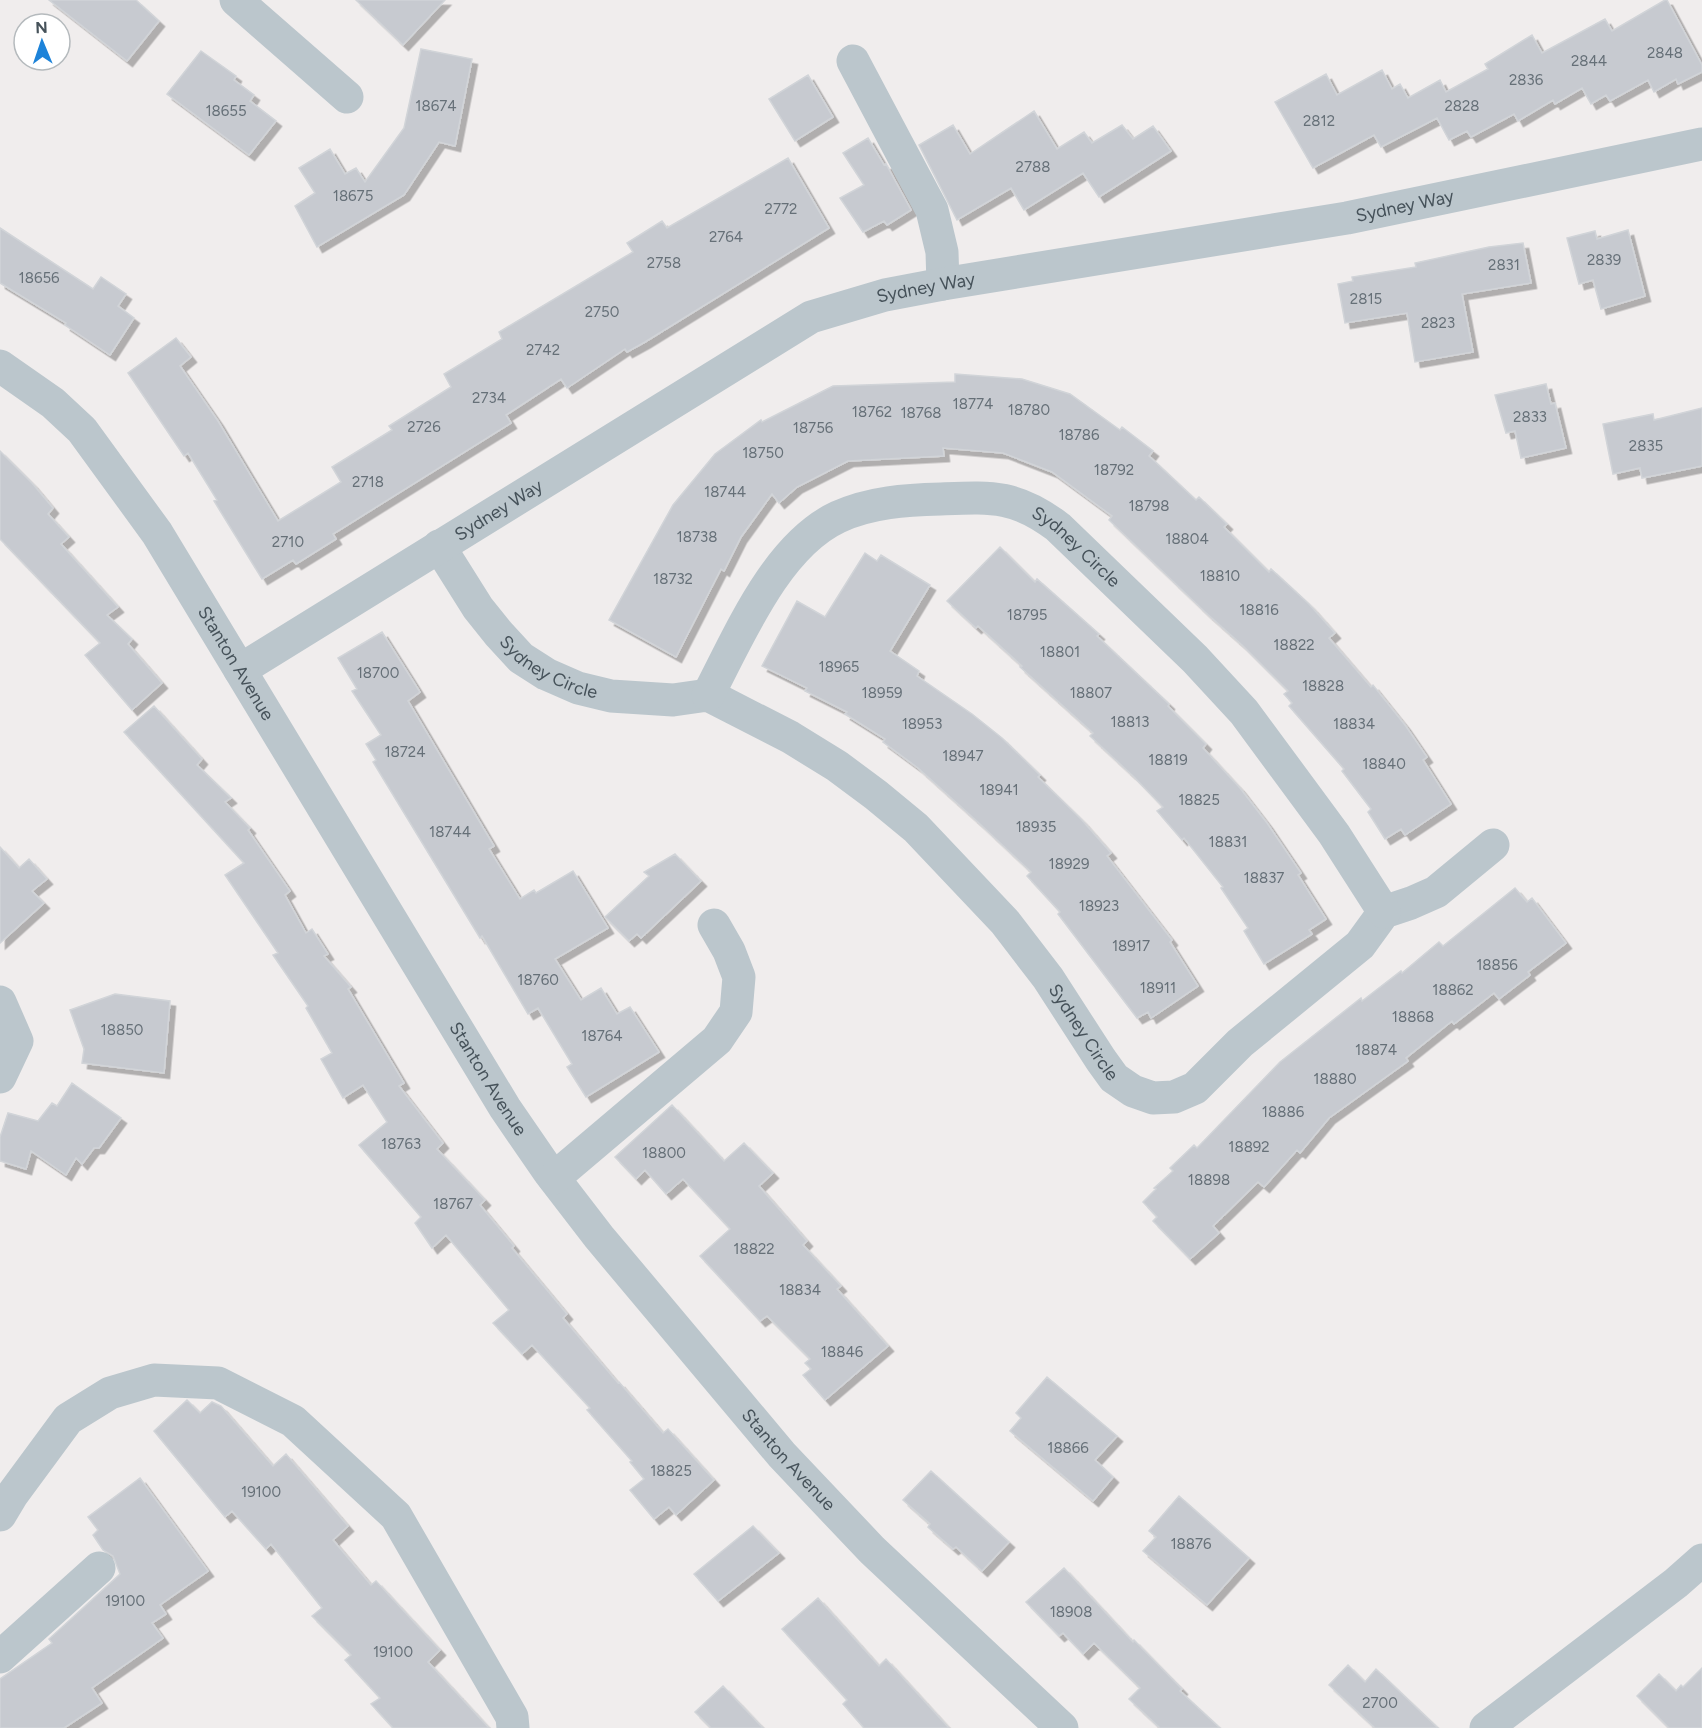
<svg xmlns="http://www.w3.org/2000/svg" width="1702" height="1728" font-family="Figtree,sans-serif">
<defs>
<filter id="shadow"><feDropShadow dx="5.5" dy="5.5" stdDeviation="0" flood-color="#0004"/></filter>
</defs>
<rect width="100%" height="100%" fill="#f0eded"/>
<path fill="#c7cad0" stroke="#d1d4d8" stroke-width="1.5" filter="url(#shadow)" d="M 49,0 L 136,0 L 159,21 L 127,61 Z
M 356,0 L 445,0 L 403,45 Z
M 1665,0 L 1667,0 L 1702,65 L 1702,72 L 1678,84 L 1676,79 L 1654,92 L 1648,80 L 1610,101 L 1606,95 L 1591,104 L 1582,88 L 1555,104 L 1553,100 L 1518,121 L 1514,114 L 1471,137 L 1467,131 L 1449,140 L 1437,118 L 1381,147 L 1374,135 L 1313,168 L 1275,102 L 1326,74 L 1337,95 L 1382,70 L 1392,89 L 1400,84 L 1408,98 L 1440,80 L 1446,92 L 1488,69 L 1485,64 L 1532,35 L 1542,53 L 1605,19 L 1612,31 Z
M 421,49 L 472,59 L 455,146 L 439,142 L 404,195 L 317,247 L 295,206 L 315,193 L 299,168 L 330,149 L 345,174 L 356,168 L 365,182 L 404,128 Z
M 201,51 L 236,76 L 234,80 L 254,95 L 250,101 L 276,121 L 249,155 L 167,94 Z
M 808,75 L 833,117 L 795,141 L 769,99 Z
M 1034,111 L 1057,149 L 1084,132 L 1092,143 L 1122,125 L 1133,139 L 1153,126 L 1171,151 L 1099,197 L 1083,173 L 1024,210 L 1011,188 L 957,220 L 919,145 L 953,125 L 970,154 Z
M 868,138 L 884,165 L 886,164 L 911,210 L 887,225 L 884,221 L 863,232 L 840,198 L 864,185 L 843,153 Z
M 788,158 L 829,228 L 645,342 L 627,352 L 625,349 L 567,388 L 561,379 L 506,415 L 511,423 L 333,534 L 336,539 L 296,564 L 293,560 L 262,579 L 214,501 L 217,500 L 188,453 L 184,456 L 128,373 L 176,338 L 191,357 L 180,366 L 218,421 L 278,521 L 341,482 L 332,467 L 392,430 L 389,426 L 451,387 L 444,374 L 502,339 L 499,332 L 633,252 L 627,243 L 662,221 L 667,228 Z
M 0,228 L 93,289 L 101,277 L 126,294 L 118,306 L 134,318 L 110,355 L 65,325 L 66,323 L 0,283 Z
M 1628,230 L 1645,296 L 1601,309 L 1593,280 L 1579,284 L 1567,238 L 1595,231 L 1597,239 Z
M 1523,243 L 1531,283 L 1462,294 L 1473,352 L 1415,362 L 1407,313 L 1345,323 L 1338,284 L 1353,281 L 1352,277 L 1416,267 L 1415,263 L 1489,247 Z
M 955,374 L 1022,379 L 1070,394 L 1120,430 L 1122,427 L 1153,451 L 1149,456 L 1196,500 L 1199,497 L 1227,524 L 1224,527 L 1269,572 L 1271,569 L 1309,604 L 1335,633 L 1329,638 L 1371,687 L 1373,685 L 1405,725 L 1427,757 L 1423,760 L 1451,804 L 1405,835 L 1401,829 L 1385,839 L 1368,812 L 1371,809 L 1342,771 L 1344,769 L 1289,706 L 1292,703 L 1284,694 L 1288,691 L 1242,645 L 1205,612 L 1109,520 L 1112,516 L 1052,472 L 1003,453 L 943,448 L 944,456 L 848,461 L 797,487 L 779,503 L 772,494 L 741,537 L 724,571 L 721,569 L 676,657 L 609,620 L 673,505 L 715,454 L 761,420 L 762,422 L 833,386 L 955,382 Z
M 1546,384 L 1551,404 L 1555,403 L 1566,448 L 1521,458 L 1515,431 L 1506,433 L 1495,395 Z
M 1702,408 L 1702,466 L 1642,478 L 1640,468 L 1613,474 L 1603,424 L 1653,414 L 1654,420 Z
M 0,451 L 32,483 L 53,508 L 48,514 L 69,537 L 61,544 L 118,607 L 107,615 L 132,639 L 128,644 L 162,683 L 132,710 L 85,655 L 100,643 L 0,539 Z
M 1000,547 L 1035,582 L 1037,579 L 1099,634 L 1097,636 L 1169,704 L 1168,706 L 1206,744 L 1203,748 L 1240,788 L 1267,823 L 1301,873 L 1298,875 L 1326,919 L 1309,930 L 1312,934 L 1264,964 L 1244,931 L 1248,928 L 1221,888 L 1223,887 L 1184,838 L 1182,840 L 1157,811 L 1163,807 L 1134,777 L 1090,736 L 1093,733 L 1020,667 L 1022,666 L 978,626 L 976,628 L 947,601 Z
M 865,553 L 877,561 L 881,555 L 930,585 L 890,651 L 919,671 L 917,676 L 972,714 L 1002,738 L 1040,775 L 1038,777 L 1081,819 L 1111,853 L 1107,856 L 1172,940 L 1170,942 L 1198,986 L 1151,1018 L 1148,1012 L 1137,1018 L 1058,914 L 1060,912 L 1027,876 L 1031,872 L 980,824 L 918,768 L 883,742 L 885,739 L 845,714 L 847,712 L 805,691 L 807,688 L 762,666 L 797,601 L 825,617 Z
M 382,632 L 420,692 L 408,701 L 494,846 L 489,849 L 520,899 L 534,890 L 536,893 L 573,871 L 608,928 L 555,959 L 581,1000 L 601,988 L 617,1014 L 630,1007 L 659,1052 L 586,1097 L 567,1067 L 572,1064 L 538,1008 L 528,1014 L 482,936 L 480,938 L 373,762 L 376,760 L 366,744 L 381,735 L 352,691 L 357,689 L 338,658 Z
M 154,706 L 202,759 L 197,765 L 231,798 L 225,802 L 250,828 L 248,830 L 290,891 L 285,895 L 306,933 L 312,929 L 328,954 L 324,956 L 351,987 L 348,989 L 404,1083 L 399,1086 L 443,1143 L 437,1149 L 485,1200 L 480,1205 L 514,1246 L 512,1248 L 567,1314 L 563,1318 L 618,1383 L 619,1382 L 663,1433 L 668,1429 L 714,1480 L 676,1515 L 669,1507 L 654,1519 L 630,1490 L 644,1479 L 630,1462 L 632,1461 L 587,1410 L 590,1408 L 532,1345 L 522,1354 L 493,1323 L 509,1310 L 446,1235 L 432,1248 L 415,1223 L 421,1217 L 359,1145 L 387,1122 L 363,1085 L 343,1098 L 321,1059 L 332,1053 L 306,1008 L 308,1006 L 273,955 L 278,953 L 225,875 L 244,863 L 124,732 Z
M 0,847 L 19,868 L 29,859 L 47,879 L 32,891 L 44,903 L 0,943 Z
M 675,854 L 701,881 L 641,938 L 637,934 L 629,941 L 605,917 L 649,876 L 644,872 Z
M 1515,888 L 1527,902 L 1532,898 L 1566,943 L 1528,972 L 1530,975 L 1499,999 L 1494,993 L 1454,1024 L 1452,1021 L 1406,1058 L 1408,1061 L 1329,1118 L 1300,1153 L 1297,1150 L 1264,1187 L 1258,1182 L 1213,1226 L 1219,1233 L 1190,1259 L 1153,1221 L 1157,1217 L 1143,1202 L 1156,1189 L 1154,1188 L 1173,1171 L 1170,1168 L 1194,1145 L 1197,1148 L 1280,1062 L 1361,998 L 1362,1001 L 1401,971 L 1402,973 L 1439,942 L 1443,946 Z
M 115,994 L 170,1001 L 164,1073 L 82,1063 L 84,1049 L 70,1010 Z
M 72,1083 L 121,1118 L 99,1148 L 94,1148 L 82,1164 L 76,1158 L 66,1175 L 31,1151 L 26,1169 L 0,1161 L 0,1137 L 8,1113 L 38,1121 L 52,1103 L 57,1106 Z
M 672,1105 L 724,1161 L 744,1143 L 773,1173 L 759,1186 L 807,1241 L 803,1245 L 841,1286 L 837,1289 L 888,1346 L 825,1400 L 803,1375 L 811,1369 L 805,1363 L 810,1359 L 767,1316 L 760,1321 L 700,1256 L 730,1229 L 683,1179 L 666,1194 L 645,1170 L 636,1179 L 615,1157 Z
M 1047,1377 L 1117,1436 L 1095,1460 L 1113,1477 L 1093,1501 L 1010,1431 L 1021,1418 L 1016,1413 Z
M 187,1400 L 200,1413 L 212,1402 L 221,1406 L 273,1466 L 286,1454 L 348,1526 L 333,1540 L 371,1585 L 376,1581 L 440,1650 L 428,1662 L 489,1728 L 393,1728 L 371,1704 L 380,1698 L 345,1660 L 351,1655 L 312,1616 L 322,1608 L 271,1544 L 266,1549 L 232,1511 L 225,1517 L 154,1431 Z
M 931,1471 L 1009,1542 L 982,1571 L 956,1547 L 953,1549 L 928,1527 L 930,1524 L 903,1500 Z
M 140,1478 L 208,1571 L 160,1605 L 166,1614 L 152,1623 L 163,1638 L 92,1688 L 102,1703 L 64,1728 L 0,1728 L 0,1679 L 52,1643 L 49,1639 L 120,1574 L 113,1556 L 103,1550 L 93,1535 L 98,1530 L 88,1517 Z
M 1179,1496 L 1249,1558 L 1207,1605 L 1143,1551 L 1156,1537 L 1149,1531 Z
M 753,1526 L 779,1553 L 718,1601 L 694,1574 Z
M 1064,1568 L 1133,1642 L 1134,1640 L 1182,1689 L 1180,1691 L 1220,1728 L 1160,1728 L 1129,1699 L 1140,1688 L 1094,1643 L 1083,1654 L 1063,1633 L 1059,1636 L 1026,1602 Z
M 818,1598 L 879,1666 L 886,1659 L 949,1728 L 864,1728 L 843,1704 L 847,1700 L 782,1629 Z
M 1348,1665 L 1365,1682 L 1376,1669 L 1438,1728 L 1375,1728 L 1329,1685 Z
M 1702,1668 L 1702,1728 L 1669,1728 L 1637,1696 L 1659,1674 L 1676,1691 L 1681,1685 L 1683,1687 Z
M 723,1686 L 763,1728 L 711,1728 L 695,1712 Z"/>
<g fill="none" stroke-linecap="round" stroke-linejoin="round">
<g stroke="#bbc6cc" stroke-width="33">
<path d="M 236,0 L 347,97"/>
<path d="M 853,61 L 932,210 L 942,252 L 943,284"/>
<path id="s1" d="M 0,366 L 53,403 L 82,430 L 157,533 L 505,1108 L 549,1172 L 599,1237 L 782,1455 L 872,1550 L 1062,1728"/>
<path id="s2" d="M 439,546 L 478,608 L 498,633 L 521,658 L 546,674 L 578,688 L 611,696 L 673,700 L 708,695 L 790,737 L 837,766 L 876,795 L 916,828 L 1005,922 L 1048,978 L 1101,1060 L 1114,1078 L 1133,1091 L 1153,1098 L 1174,1097 L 1195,1088 L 1240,1043 L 1360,945 L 1384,912 L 1411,903 L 1436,892 L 1493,845"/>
<path id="s3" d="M 240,670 L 811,317 L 885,295 L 943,284 L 1347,218 L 1702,144"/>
<path id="s4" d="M 708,695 C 739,636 776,546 838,517 C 871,502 906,500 941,499 C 992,497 1016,495 1058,527 L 1195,659 L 1244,712 L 1334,834 L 1384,912"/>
<path d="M 0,1002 L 17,1041 L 0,1077"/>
<path d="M 554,1178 L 717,1040 L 736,1012 L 739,977 L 729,951 L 714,925"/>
<path d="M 0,1515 L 12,1495 L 68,1419 L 110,1393 L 154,1380 L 218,1383 L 293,1421 L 396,1516 L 512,1717 L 513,1728"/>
<path d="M 0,1657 L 99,1568"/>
<path d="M 1486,1728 L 1676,1583 L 1702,1560"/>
</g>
</g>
<g text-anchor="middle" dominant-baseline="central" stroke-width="6" stroke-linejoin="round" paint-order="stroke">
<g font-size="15" fill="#667078">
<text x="1665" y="53">2848</text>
<text x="1589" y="61">2844</text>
<text x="1526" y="80">2836</text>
<text x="436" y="106">18674</text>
<text x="1462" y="106">2828</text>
<text x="226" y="111">18655</text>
<text x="1319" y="121">2812</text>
<text x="1033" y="167">2788</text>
<text x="353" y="196">18675</text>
<text x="781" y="209">2772</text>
<text x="726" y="237">2764</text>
<text x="1604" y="260">2839</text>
<text x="664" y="263">2758</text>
<text x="1504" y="265">2831</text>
<text x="39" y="278">18656</text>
<text x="1366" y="299">2815</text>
<text x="602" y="312">2750</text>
<text x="1438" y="323">2823</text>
<text x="543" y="350">2742</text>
<text x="489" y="398">2734</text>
<text x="973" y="404">18774</text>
<text x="1029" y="410">18780</text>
<text x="872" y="412">18762</text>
<text x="921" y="413">18768</text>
<text x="1530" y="417">2833</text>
<text x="424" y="427">2726</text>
<text x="813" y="428">18756</text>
<text x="1079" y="435">18786</text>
<text x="1646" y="446">2835</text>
<text x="763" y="453">18750</text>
<text x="1114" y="470">18792</text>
<text x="368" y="482">2718</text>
<text x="725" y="492">18744</text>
<text x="1149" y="506">18798</text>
<text x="697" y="537">18738</text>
<text x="1187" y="539">18804</text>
<text x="288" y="542">2710</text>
<text x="1220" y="576">18810</text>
<text x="673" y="579">18732</text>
<text x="1259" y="610">18816</text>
<text x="1027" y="615">18795</text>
<text x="1294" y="645">18822</text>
<text x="1060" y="652">18801</text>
<text x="839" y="667">18965</text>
<text x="378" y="673">18700</text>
<text x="1323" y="686">18828</text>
<text x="882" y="693">18959</text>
<text x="1091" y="693">18807</text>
<text x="1130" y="722">18813</text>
<text x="922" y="724">18953</text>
<text x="1354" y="724">18834</text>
<text x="405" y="752">18724</text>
<text x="963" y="756">18947</text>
<text x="1168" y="760">18819</text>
<text x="1384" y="764">18840</text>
<text x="999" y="790">18941</text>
<text x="1199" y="800">18825</text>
<text x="1036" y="827">18935</text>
<text x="450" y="832">18744</text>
<text x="1228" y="842">18831</text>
<text x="1069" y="864">18929</text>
<text x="1264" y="878">18837</text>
<text x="1099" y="906">18923</text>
<text x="1131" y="946">18917</text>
<text x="1497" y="965">18856</text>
<text x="538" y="980">18760</text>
<text x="1158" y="988">18911</text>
<text x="1453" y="990">18862</text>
<text x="1413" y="1017">18868</text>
<text x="122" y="1030">18850</text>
<text x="602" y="1036">18764</text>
<text x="1376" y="1050">18874</text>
<text x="1335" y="1079">18880</text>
<text x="1283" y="1112">18886</text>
<text x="401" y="1144">18763</text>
<text x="1249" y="1147">18892</text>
<text x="664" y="1153">18800</text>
<text x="1209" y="1180">18898</text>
<text x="453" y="1204">18767</text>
<text x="754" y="1249">18822</text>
<text x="800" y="1290">18834</text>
<text x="842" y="1352">18846</text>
<text x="1068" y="1448">18866</text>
<text x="671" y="1471">18825</text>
<text x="261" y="1492">19100</text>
<text x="1191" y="1544">18876</text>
<text x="125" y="1601">19100</text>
<text x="1071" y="1612">18908</text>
<text x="393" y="1652">19100</text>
<text x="1380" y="1703">2700</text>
</g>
<g font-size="18" fill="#46525a" stroke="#fff">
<text stroke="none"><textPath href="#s3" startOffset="1276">Sydney Way</textPath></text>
<text stroke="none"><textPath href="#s3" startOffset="790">Sydney Way</textPath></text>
<text stroke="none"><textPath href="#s3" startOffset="304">Sydney Way</textPath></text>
<text stroke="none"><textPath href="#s4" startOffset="480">Sydney Circle</textPath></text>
<text stroke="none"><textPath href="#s1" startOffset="384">Stanton Avenue</textPath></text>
<text stroke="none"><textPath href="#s2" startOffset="168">Sydney Circle</textPath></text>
<text stroke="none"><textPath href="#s2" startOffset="848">Sydney Circle</textPath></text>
<text stroke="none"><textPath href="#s1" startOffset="870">Stanton Avenue</textPath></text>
<text stroke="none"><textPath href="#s1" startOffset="1356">Stanton Avenue</textPath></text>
</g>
</g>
<g transform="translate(42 42) rotate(358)"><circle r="28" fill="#ffffff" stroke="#b5babd" stroke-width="1.5"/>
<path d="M0-4.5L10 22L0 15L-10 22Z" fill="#1d83d9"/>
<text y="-9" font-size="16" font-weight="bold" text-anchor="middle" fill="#46525a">N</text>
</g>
</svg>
